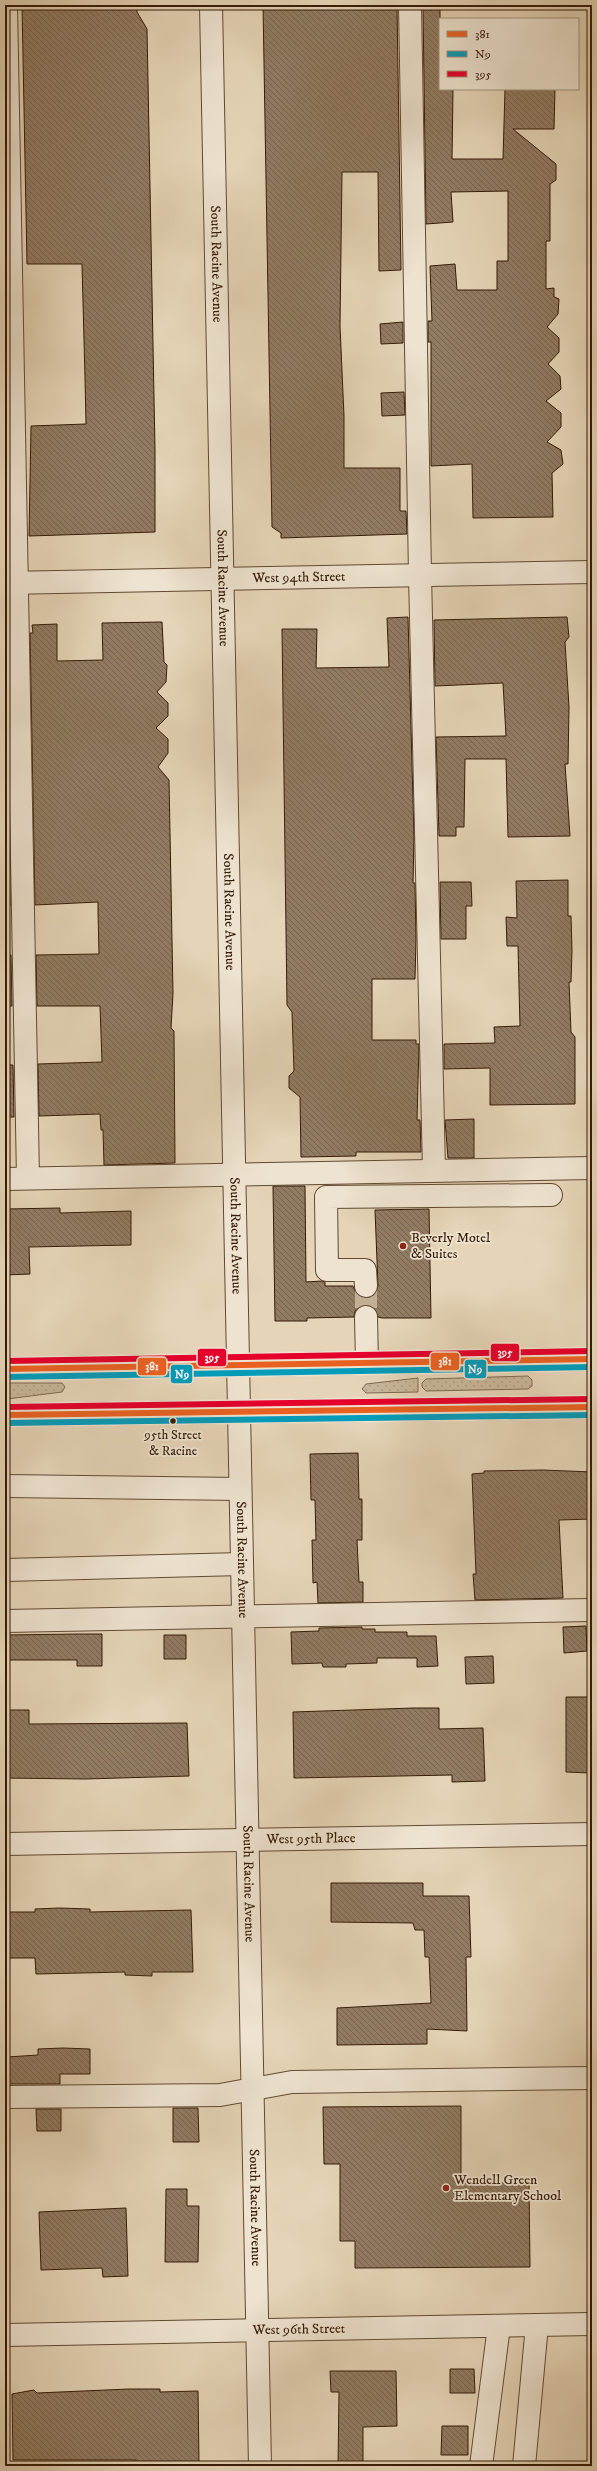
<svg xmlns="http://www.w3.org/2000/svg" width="597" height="2471" font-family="'IM FELL DW Pica',serif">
<defs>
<pattern id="green-dots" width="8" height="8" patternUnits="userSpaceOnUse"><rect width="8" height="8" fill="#c7b599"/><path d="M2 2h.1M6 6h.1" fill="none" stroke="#ac9b82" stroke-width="1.8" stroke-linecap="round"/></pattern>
<pattern id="building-back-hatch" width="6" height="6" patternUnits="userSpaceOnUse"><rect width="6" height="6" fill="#917b62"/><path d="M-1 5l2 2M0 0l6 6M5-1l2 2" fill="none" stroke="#77644f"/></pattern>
</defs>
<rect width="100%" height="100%" fill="#e5d4b7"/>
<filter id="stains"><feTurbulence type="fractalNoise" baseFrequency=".005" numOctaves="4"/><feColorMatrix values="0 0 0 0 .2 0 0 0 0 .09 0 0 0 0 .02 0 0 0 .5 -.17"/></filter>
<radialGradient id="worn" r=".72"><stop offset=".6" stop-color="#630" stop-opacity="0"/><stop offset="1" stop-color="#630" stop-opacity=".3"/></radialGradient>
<path fill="url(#green-dots)" stroke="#7e6850" d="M 528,1376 L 532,1380 L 532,1386 L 528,1389 L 426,1391 L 422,1387 L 422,1383 L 426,1379 Z
M 418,1378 L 418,1392 L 366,1393 L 362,1389 L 366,1384 Z
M 7,1383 L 62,1383 L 65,1387 L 62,1392 L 7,1399 Z"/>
<path fill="url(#building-back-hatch)" stroke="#351b06" d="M 22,5 L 137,5 L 137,12 L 147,29 L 155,450 L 155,532 L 29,536 L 31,426 L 86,424 L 85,378 L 82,264 L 27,264 Z
M 263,5 L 397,5 L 401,270 L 379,271 L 378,172 L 342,172 L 340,326 L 344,416 L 344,468 L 400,468 L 400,511 L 406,511 L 407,534 L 281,538 L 281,533 L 272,527 Z
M 423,7 L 440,7 L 440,89 L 453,89 L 452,159 L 503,159 L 505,89 L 555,89 L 554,129 L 513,129 L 556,164 L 556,180 L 550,184 L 550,241 L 546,241 L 546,289 L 554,288 L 554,297 L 559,299 L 558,314 L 547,327 L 559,338 L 559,352 L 548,364 L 560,376 L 561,389 L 546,401 L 561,413 L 561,427 L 547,442 L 561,450 L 563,464 L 552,473 L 553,517 L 473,518 L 472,464 L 431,466 L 431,342 L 428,342 L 428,321 L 432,321 L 430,266 L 455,264 L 457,290 L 497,290 L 497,261 L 508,261 L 508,191 L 451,192 L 453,222 L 426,224 Z
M 403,322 L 403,343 L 381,344 L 380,324 Z
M 404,392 L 405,415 L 382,416 L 381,393 Z
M 408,617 L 414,837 L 413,883 L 415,883 L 416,939 L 415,979 L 372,979 L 372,1040 L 416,1040 L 416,1044 L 419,1044 L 417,1120 L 420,1120 L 421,1152 L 356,1152 L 356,1156 L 301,1157 L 300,1097 L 289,1088 L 289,1076 L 294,1071 L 292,1012 L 287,1005 L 282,629 L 317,629 L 316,668 L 389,667 L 387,618 Z
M 567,617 L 569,637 L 565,642 L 569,707 L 568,764 L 565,764 L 570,836 L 508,837 L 506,759 L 465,759 L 464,827 L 456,827 L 456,836 L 439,836 L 436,737 L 506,736 L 503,683 L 435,686 L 434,620 Z
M 162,622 L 164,662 L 167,665 L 166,682 L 157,692 L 168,703 L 168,716 L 156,728 L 168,739 L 168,753 L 158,767 L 169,780 L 173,994 L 171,1028 L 174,1031 L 175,1163 L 104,1165 L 103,1130 L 101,1130 L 100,1114 L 39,1116 L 38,1064 L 102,1062 L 100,1006 L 37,1006 L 36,955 L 99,954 L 98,912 L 98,902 L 35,905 L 30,633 L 33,633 L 32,625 L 57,624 L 57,661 L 103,660 L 102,623 Z
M 5,632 L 10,906 L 5,906 Z
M 568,880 L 568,916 L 571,916 L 572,950 L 571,982 L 569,982 L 571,1032 L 575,1037 L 575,1104 L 490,1105 L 490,1068 L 444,1069 L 444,1044 L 495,1043 L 494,1027 L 520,1026 L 518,946 L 507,946 L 506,917 L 517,918 L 516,881 Z
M 440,882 L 471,882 L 472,906 L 466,906 L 466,939 L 441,939 Z
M 5,955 L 11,955 L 12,1006 L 5,1006 Z
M 5,1065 L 13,1065 L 14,1117 L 5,1117 Z
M 474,1119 L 474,1158 L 448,1158 L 445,1120 Z
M 273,1186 L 305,1186 L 306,1282 L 322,1281 L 325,1282 L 325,1286 L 353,1286 L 356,1293 L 366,1298 L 373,1296 L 378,1286 L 375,1210 L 429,1209 L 431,1318 L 382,1318 L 378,1317 L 372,1306 L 365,1305 L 355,1311 L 354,1317 L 307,1318 L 307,1321 L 275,1321 Z
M 60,1208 L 60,1213 L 131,1211 L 131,1245 L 29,1247 L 30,1274 L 5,1275 L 5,1209 Z
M 358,1453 L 359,1499 L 362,1499 L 362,1540 L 357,1540 L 359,1582 L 363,1582 L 363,1602 L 318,1603 L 317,1582 L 313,1583 L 312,1540 L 316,1540 L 315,1500 L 311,1500 L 310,1454 Z
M 543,1470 L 592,1472 L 592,1519 L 559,1520 L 563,1598 L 475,1600 L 473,1574 L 476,1574 L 472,1474 L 484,1473 L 484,1471 Z
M 586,1626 L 587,1651 L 564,1653 L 563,1627 Z
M 362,1627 L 362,1629 L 375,1629 L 375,1632 L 407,1632 L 407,1636 L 436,1636 L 438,1666 L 417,1667 L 417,1658 L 377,1658 L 377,1663 L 346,1664 L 346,1667 L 323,1667 L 322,1663 L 292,1664 L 291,1632 L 319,1631 L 319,1628 Z
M 77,1634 L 102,1634 L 102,1666 L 77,1666 L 77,1660 L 5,1660 L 5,1635 Z
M 164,1635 L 186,1635 L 186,1659 L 164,1659 Z
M 493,1656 L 494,1683 L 466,1684 L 465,1657 Z
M 566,1697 L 590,1697 L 590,1773 L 566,1772 Z
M 413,1708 L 439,1708 L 439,1729 L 483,1728 L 485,1781 L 452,1782 L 452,1775 L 294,1778 L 293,1712 Z
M 5,1710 L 29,1710 L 29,1724 L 187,1723 L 189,1776 L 85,1779 L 5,1778 Z
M 331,1883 L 423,1883 L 423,1896 L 469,1896 L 471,1957 L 466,1957 L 467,2031 L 427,2029 L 427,2044 L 337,2045 L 337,2008 L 431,2003 L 429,1957 L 425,1957 L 424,1930 L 415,1930 L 413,1923 L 331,1922 Z
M 59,1908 L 90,1909 L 90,1912 L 191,1910 L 193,1972 L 152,1972 L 152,1976 L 125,1975 L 125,1972 L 36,1974 L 35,1958 L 5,1958 L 6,1912 L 35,1912 L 35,1909 Z
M 63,2048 L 90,2049 L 90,2074 L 60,2074 L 60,2084 L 8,2084 L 7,2057 L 38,2055 L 38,2049 Z
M 461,2106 L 461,2183 L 529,2183 L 530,2267 L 355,2268 L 355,2241 L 340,2241 L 340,2164 L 324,2164 L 323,2107 Z
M 173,2108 L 198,2108 L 199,2142 L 173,2142 Z
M 36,2109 L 61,2109 L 61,2131 L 37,2131 Z
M 166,2189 L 187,2189 L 187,2206 L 199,2206 L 198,2262 L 165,2262 Z
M 126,2208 L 128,2276 L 103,2277 L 102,2268 L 41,2270 L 39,2212 Z
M 450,2369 L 474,2369 L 475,2393 L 450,2393 Z
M 330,2371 L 396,2371 L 397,2426 L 363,2427 L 363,2466 L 338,2466 L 339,2392 L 331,2392 Z
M 129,2389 L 160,2389 L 160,2392 L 198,2391 L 199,2463 L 136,2464 L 136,2460 L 13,2460 L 12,2394 L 34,2390 L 37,2393 Z
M 442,2426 L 468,2426 L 468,2455 L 441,2455 Z"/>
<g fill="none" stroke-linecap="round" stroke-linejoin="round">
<path stroke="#c2af94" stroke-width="22" stroke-dasharray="22 11" stroke-linecap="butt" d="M 366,1286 L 366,1317"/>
<g stroke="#614932" stroke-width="24">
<g id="minor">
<path d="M 6,5 L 28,1178"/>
<path id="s1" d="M 211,5 L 260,2466"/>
<path d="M 410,5 L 420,575 L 434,1170"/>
<path id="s2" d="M 5,583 L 592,572"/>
<path d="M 5,1179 L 592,1168"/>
<path d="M 366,1286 L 365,1270 L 327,1270 L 326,1197 L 551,1195"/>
<path d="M 366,1317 L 367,1363"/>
<path d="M 5,1486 L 240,1489"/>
<path d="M 5,1570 L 242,1564"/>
<path d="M 5,1621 L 592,1610"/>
<path id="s3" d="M 5,1844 L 592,1834"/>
<path d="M 5,2097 L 220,2095 L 292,2082 L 592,2078"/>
<path id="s4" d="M 5,2335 L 592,2324"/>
<path d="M 481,2466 L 499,2326"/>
<path d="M 524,2466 L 537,2325"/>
</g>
</g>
<g stroke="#351b06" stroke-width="24">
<path id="major" d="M 5,1369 L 592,1359
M 5,1415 L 592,1407"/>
</g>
<use href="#minor" stroke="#eee3d0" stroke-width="22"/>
<use href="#major" stroke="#e5d4b7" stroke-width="22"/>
<g stroke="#eee3d0" stroke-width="9">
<path id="bus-1" d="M 5,1369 L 592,1359
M 5,1415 L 592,1407"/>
</g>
<g stroke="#eee3d0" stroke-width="9">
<path id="bus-2" d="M 5,1377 L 592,1367
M 5,1423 L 592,1415"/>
</g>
<g stroke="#eee3d0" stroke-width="9">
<path id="bus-3" d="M 5,1361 L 592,1351
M 5,1407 L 592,1399"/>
</g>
<use href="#bus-1" stroke="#e96121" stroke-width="6"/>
<use href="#bus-2" stroke="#059bba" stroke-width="6"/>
<use href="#bus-3" stroke="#e4002b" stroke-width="6"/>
</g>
<g fill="#8f2418" stroke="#eee3d0" stroke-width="1.5">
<circle cx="403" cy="1246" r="4"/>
<circle cx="446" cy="2188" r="4"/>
</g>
<circle fill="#351b06" stroke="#eee3d0" stroke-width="1.5" cx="173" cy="1421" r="3.5"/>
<g text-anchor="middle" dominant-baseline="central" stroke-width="3.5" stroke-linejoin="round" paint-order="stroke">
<g font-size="13" fill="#351b06" stroke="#eee3d0">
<text x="173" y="1435">95th Street<tspan x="173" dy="16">&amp; Racine</tspan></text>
</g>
<g font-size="14" fill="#351b06" stroke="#eee3d0">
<text stroke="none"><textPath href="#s1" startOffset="259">South Racine Avenue</textPath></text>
<text stroke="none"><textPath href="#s2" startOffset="294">West 94th Street</textPath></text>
<text stroke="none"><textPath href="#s1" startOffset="583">South Racine Avenue</textPath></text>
<text stroke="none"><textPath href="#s1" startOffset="907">South Racine Avenue</textPath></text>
<text stroke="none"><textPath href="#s1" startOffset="1231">South Racine Avenue</textPath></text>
<text stroke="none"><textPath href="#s1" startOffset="1555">South Racine Avenue</textPath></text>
<text stroke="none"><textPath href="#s3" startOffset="306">West 95th Place</textPath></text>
<text stroke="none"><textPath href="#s1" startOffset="1879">South Racine Avenue</textPath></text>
<text stroke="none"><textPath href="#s1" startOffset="2203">South Racine Avenue</textPath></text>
<text stroke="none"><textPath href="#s4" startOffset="294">West 96th Street</textPath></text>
</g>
<g font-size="14" fill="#351b06" stroke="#eee3d0" text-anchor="start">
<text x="411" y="1238">Beverly Motel<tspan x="411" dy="16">&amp; Suites</tspan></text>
<text x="454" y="2180">Wendell Green<tspan x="454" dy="16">Elementary School</tspan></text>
</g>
</g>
<g stroke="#eee3d0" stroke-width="1.5">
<rect x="490" y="1343" width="30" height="19" rx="4" fill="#e4002b"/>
<rect x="197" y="1348" width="30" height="19" rx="4" fill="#e4002b"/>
<rect x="430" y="1352" width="30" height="19" rx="4" fill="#e96121"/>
<rect x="137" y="1357" width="30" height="19" rx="4" fill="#e96121"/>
<rect x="464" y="1359" width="23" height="20" rx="4" fill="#059bba"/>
<rect x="170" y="1364" width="23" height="20" rx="4" fill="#059bba"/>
</g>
<g font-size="11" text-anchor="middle" font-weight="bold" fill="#fff">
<text x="505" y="1356">395</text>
<text x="212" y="1361">395</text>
<text x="445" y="1365">381</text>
<text x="152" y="1370">381</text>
<text x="475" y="1373">N9</text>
<text x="182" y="1378">N9</text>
</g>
<rect width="597" height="2471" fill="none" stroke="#e5d4b7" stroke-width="20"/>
<rect x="6" y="6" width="585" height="2459" fill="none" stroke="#351b06" stroke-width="2"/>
<rect x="10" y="10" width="577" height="2451" fill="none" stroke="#351b06"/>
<rect x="439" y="18" width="140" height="72" fill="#eee3d0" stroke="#a4937f"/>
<rect x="447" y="31" width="20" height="6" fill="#e96121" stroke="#a4937f"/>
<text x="475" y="38" font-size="12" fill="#351b06">381</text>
<rect x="447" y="51" width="20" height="6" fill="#059bba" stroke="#a4937f"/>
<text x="475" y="58" font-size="12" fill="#351b06">N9</text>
<rect x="447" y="71" width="20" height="6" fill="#e4002b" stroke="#a4937f"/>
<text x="475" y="78" font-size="12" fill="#351b06">395</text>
<rect width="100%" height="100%" filter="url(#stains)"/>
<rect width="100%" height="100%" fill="url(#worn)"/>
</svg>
